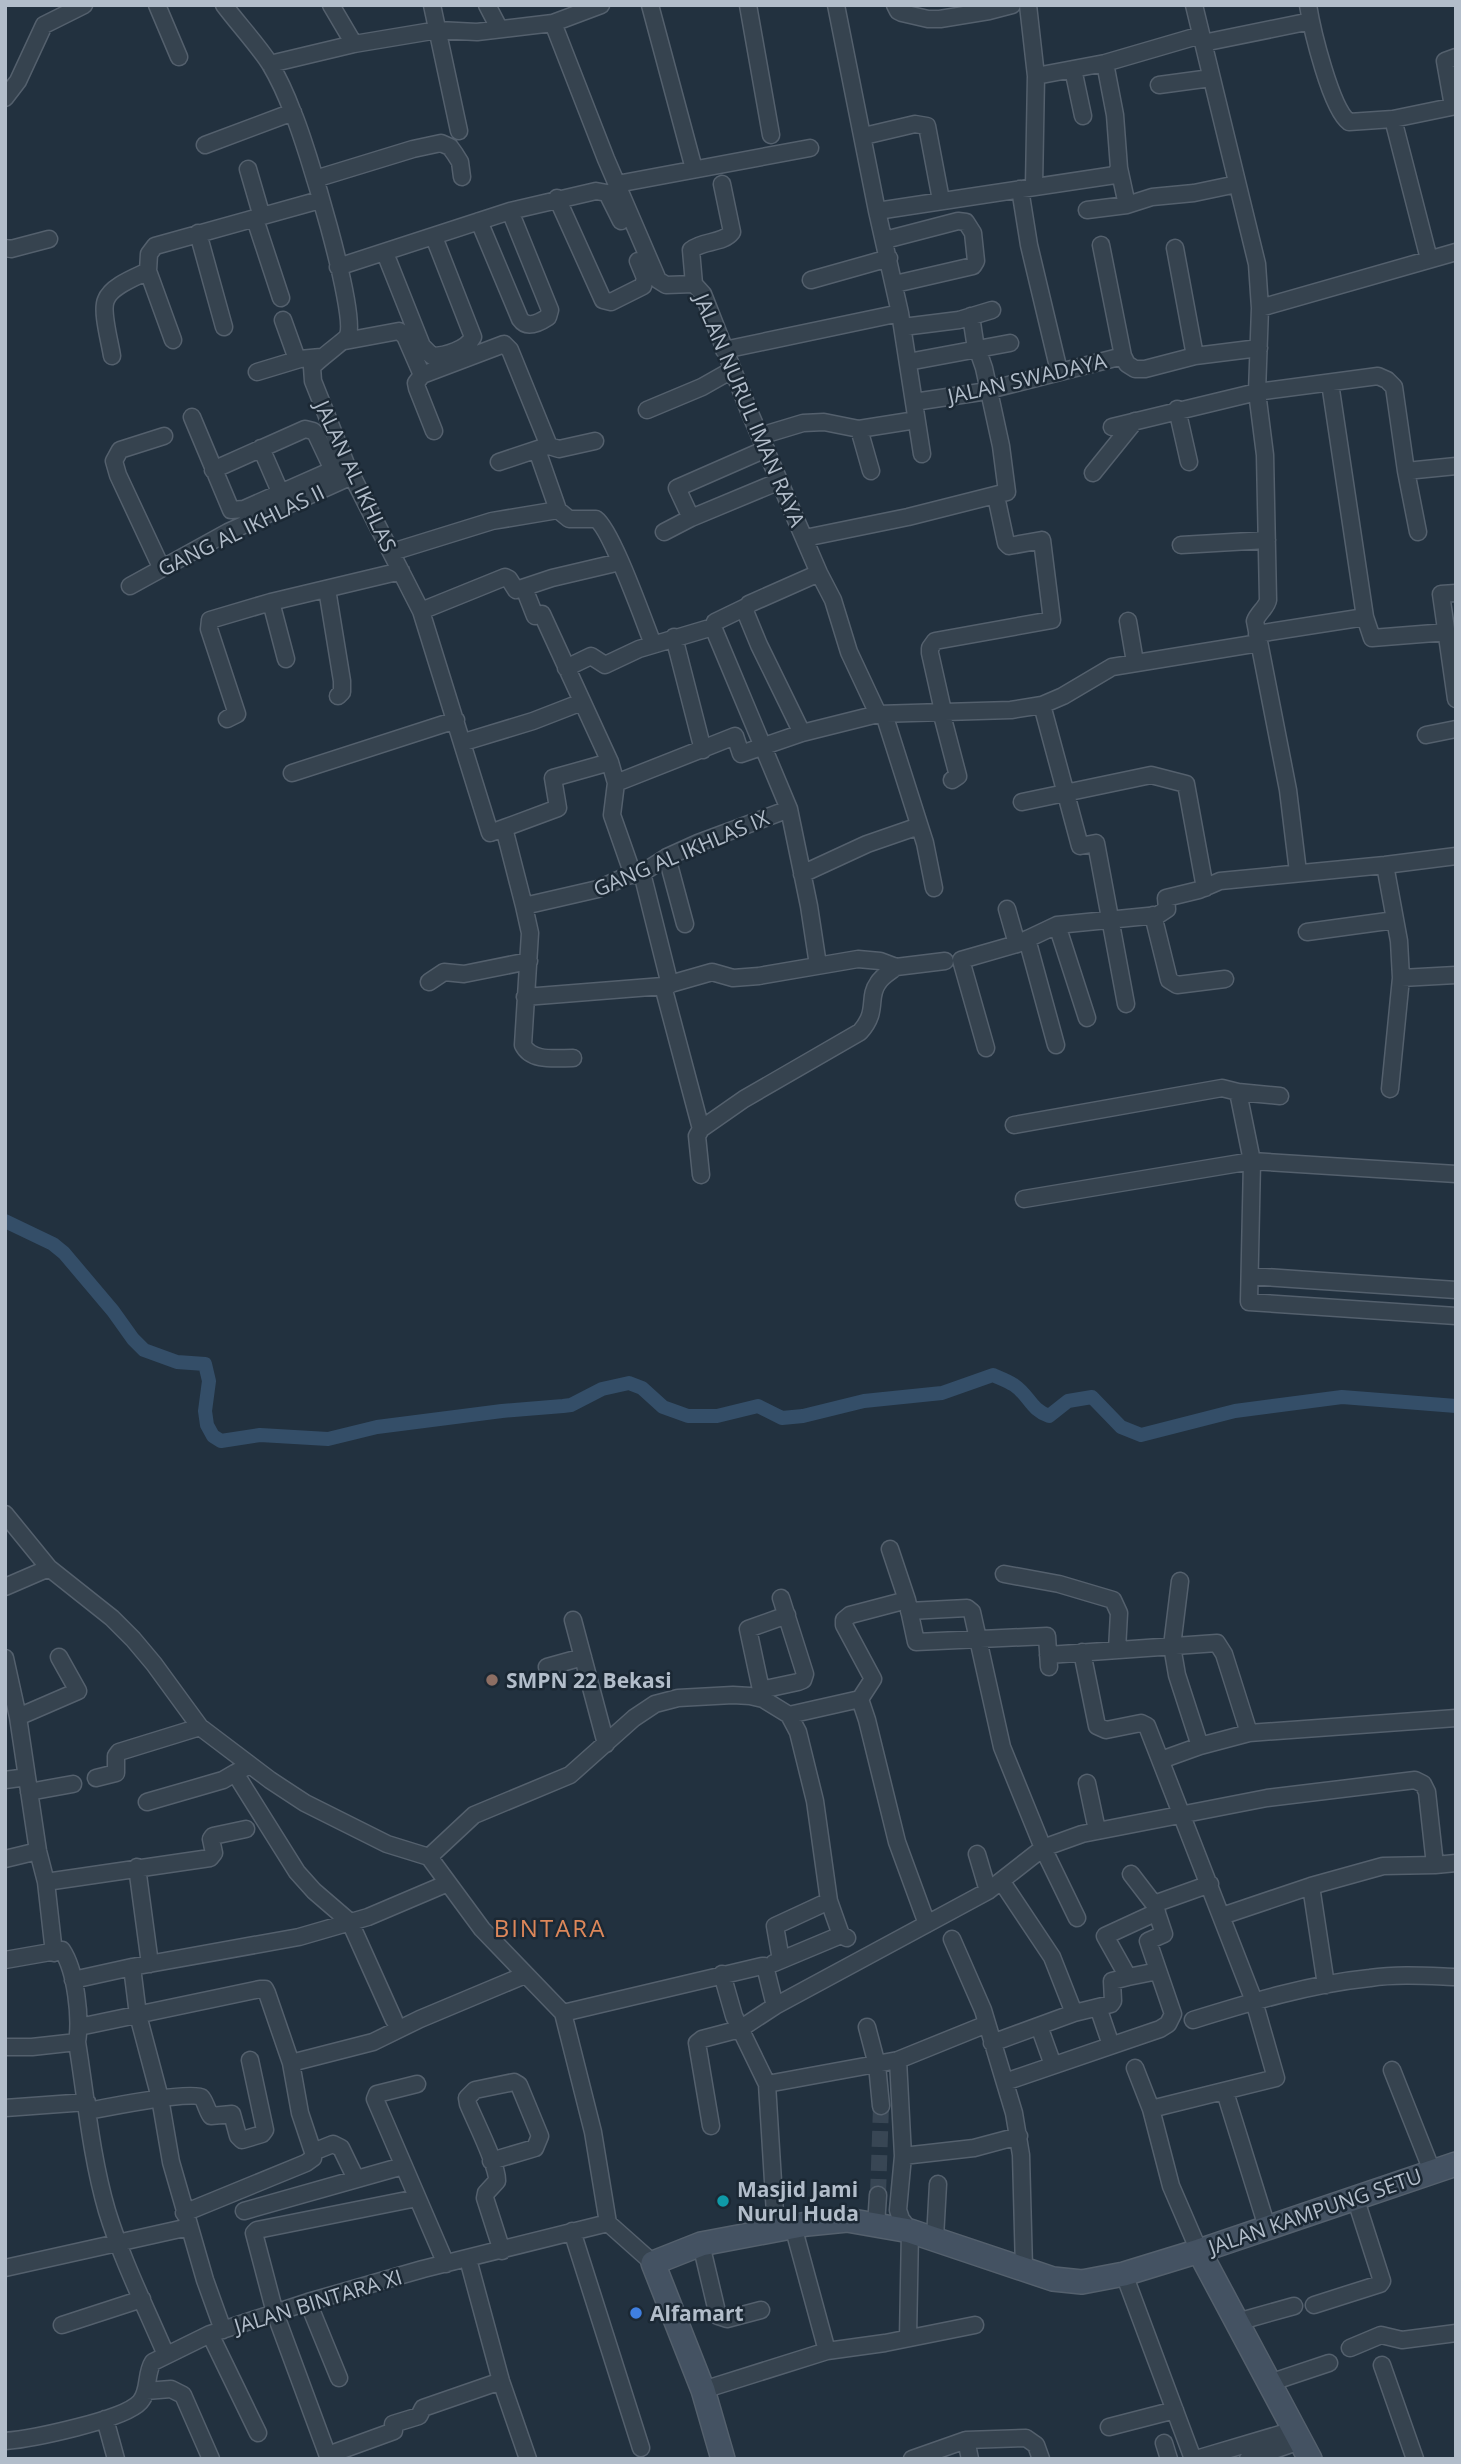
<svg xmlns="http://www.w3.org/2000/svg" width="1461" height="2464" font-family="'Open Sans',sans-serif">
<rect width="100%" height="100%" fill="#22313f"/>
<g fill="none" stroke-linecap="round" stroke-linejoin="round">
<path stroke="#344e68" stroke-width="14" d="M 5,1221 L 53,1244 L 64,1253 L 113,1311 L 133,1339 L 144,1350 L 177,1362 L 205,1364 L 209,1381 L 205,1411 L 207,1425 L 213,1436 L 221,1441 L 260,1435 L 328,1439 L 377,1427 L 502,1411 L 563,1406 L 571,1405 L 602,1389 L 629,1383 L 642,1388 L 663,1407 L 688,1416 L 717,1416 L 758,1406 L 782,1418 L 803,1416 L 864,1401 L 942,1393 L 993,1375 C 1000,1378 1008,1381 1014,1385 C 1030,1396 1030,1409 1049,1416 L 1068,1401 L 1092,1397 L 1121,1427 L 1141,1435 L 1235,1411 L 1342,1397 L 1456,1406"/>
<path stroke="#384654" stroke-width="16" stroke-dasharray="16 8" stroke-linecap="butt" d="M 878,2195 L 881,2106"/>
<g stroke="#54606d" stroke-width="19">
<path id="street" d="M 157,5 L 179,57
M 224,5 C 239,25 257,44 270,64 C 279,79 287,97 293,113 C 306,143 357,311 348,335 C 346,340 320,358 312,367 L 313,381 L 346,464 L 421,611 L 490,833 L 504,828 L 524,906 L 598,889 L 627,876 L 642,873 L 667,857 L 698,843 L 789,809
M 331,5 L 354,44
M 432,5 L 459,131
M 487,5 L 499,28
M 650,5 L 694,169
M 748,5 L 771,135
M 836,5 L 877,211 L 900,313 L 922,454
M 895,5 L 898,11 L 902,13 L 928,19 L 940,19 L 989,11 L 1012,5
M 1028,5 L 1036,76
M 1194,5 L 1257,264 L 1260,308 L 1257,392 L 1265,455 L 1268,600 C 1267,607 1258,613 1255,621 L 1288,790 L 1298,872
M 1308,5 C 1312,30 1331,109 1349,122 L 1393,119 L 1456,106
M 553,23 L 606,159 L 658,280 L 666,285 L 694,284 L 703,294 L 749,411 L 819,573 L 833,600 L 849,652 L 878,714
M 1203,43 L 1311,21
M 270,64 L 354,44 L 438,30 L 477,32 L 553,23 L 601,5
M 1073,69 L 1083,116
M 1159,85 L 1211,78
M 5,98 L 18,81 L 44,25 L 84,5
M 1453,106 L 1445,61 L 1456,57
M 1393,119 L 1429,259
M 864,136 L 915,124 L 927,126 L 941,200
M 205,145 L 293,112
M 1119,168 L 1127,205
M 248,169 L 262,217
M 315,179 L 413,149 L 441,143 L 450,147 L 455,154 L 460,162 L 462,177
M 617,184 L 810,148
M 1034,186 L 1036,76 L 1105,63 L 1201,35
M 1020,189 L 1029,245 L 1059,371
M 557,198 L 603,300 L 611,302 L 643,286 L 645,278 L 638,261
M 1087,210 L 1127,205 L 1152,197 L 1194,193 L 1237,184
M 877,211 L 1115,175 L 1119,168 L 1115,115 L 1105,63
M 255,219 L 281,298
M 479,221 L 520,319 C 527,329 539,323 548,317 L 550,310 L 510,211
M 198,233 L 224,327
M 885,240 L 958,221 L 966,222 L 973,233 L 976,261 L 973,266 L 895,284
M 1101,245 L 1123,356 L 1127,364 L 1135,369 L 1145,369 L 1195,356 L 1259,348
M 5,248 L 11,249 L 49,239
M 1175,248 L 1195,356
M 385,253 L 422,346 L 432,356 C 446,356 467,349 473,337 L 434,237
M 338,267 L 510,211 L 596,191 L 607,193 L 621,221
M 148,271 L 173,340
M 811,280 L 889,258
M 694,284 L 691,250 C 703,240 723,244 732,232 L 722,184
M 1260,308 L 1456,252
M 283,320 L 297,359
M 903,327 L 959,320 L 992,310
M 345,341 L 399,331 L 405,336 L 422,375
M 724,350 L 900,313
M 112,356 C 110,342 101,311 106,300 C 111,286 136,277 148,271 L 149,254 L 155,246 L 320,200
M 908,362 L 1010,343
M 257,372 L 300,359 L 321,357
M 422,375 L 504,344 L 510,350 L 549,446 L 559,449 L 595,441
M 422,375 L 416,383 L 417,388 L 434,431
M 1330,383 L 1365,617
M 914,402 L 981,392 L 1123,356
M 1177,409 L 1189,462
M 647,410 L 702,387 L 732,370
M 192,417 L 231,510 L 244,509 L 346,464
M 1112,427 L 1257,392 L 1378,376 L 1387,380 L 1394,387 L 1406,471 L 1418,532
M 859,429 L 871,471
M 760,436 L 803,423 L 824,422 L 859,429 L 916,420
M 261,448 L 281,494
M 537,450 L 558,510
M 499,462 L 547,446
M 213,470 L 305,429 L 313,431 L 316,434 L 333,470
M 1406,471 L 1456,466
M 1093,473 L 1135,421
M 691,518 L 677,488 L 766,449
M 664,532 L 691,518 L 780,481
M 805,538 L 908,517 L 1007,492 L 1001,446 L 984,368 L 975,342 L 971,316
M 1181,545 L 1267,540
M 392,552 L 492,521 L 558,510 L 569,519 L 596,519 C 612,530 644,622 653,644
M 161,567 L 118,475 L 114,461 L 120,450 L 164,436
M 130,586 L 228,532 L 352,476
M 524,588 L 535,616 L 542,614 L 610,762 L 616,783 L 612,815 L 633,875
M 327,589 L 342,681 L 342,692 L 338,696
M 1456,593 L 1441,594 L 1456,699
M 271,602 L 286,659
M 746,607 L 715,622 L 713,627 L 789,809 L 809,906 L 818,965
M 421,611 L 505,577 L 509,579 L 516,590 L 552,578 L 620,562
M 1128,621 L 1135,662
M 1257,634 L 1365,617 L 1372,638 L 1447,632
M 674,637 L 703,750
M 566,668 L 591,656 L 605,665 L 639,649 L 713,627
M 1042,705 L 1080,846 L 1096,843 L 1126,1004
M 941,711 L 958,776 L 952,780
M 943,711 L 930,653 L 930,648 L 935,641 L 1052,620 L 1042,540 L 1009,546 L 1006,543 L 996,496
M 884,714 L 925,843 L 934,888
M 227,719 L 237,714 L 209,629 L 210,620 L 271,602 L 401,571
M 802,733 L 759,645 L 745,611 L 749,604 L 819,573
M 1426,735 L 1456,729
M 464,742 L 533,721 L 582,702
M 292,773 L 456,720
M 616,783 L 735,736 L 741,754 L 802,733 L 878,714 L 1011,710 L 1042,705 L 1063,696 L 1112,667 L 1259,643
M 1022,802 L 1151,775 L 1186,784 L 1205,888
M 504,828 L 558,808 L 553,778 L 610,762
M 667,857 L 685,924
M 1385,865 L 1399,941 L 1401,978 L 1390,1089
M 642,873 L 670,985
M 802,874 L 867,844 L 919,826
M 524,906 L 530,933 L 523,1045 C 531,1062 556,1058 573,1058
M 1007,909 L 1017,944
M 1153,915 L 1169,980 L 1177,985 L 1225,979
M 1057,925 L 1087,1018
M 1307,932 L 1395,920
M 1027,939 L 1056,1045
M 1401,978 L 1456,975
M 429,982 L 444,972 L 464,974 L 529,961
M 663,986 L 701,1129
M 525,997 L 663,986 L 712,972 L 733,978 L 759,976 L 858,959 L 880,961 L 896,967 L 945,961
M 986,1048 L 961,960 L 1017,944 L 1057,925 L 1158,915 L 1167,909 L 1166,898 L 1199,890 L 1220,881 L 1385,865 L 1456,856
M 1238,1092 L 1252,1161 L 1249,1302 L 1456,1316
M 1014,1125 L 1222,1088 L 1238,1092 L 1280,1096
M 701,1175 L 697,1136 L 701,1129 L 744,1099 L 860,1032 C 879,1011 867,998 878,983 C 882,976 890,972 896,967
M 1024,1199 L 1252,1161 L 1456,1174
M 1250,1276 L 1456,1290
M 5,1514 L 49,1568 L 112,1618 L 133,1639 L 154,1664 L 200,1727 L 270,1780 L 305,1803 L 387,1844 L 429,1857 L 482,1929 L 563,2013 L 593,2132 L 608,2223
M 890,1549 L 907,1600 L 916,1642 L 1047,1636 L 1049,1667
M 1004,1574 L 1059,1584 L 1113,1600 L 1119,1613 L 1117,1650
M 1180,1581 L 1172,1646 L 1177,1675 L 1200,1746
M 5,1587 L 49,1568
M 907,1600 L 850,1615 L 844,1620 L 844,1625 L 873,1679 L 860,1699 L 867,1720 L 897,1842 L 927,1924
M 909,1611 L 967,1608 L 972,1612 L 1002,1747 L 1043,1848 L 1077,1918
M 573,1620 L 606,1744
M 1082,1652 L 1097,1726 L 1106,1730 L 1141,1723 L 1147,1726 L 1254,2001 L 1276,2078 L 1151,2109
M 1048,1655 L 1217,1643 L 1224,1654 L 1249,1733
M 5,1658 L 18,1717 L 38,1851 L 46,1882
M 547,1667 L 583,1657
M 761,1690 L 798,1682 L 803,1680 L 805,1674 L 781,1598
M 763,1699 L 748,1629 L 787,1615
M 789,1715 L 860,1699
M 18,1717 L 78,1691 L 59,1657
M 1161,1760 L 1200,1746 L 1249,1733 L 1456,1718
M 250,1765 L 235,1773 L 297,1872 L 314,1891 L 350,1922 L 394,2020
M 96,1778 L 116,1773 L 116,1756 L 119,1752 L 200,1727
M 5,1780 L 27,1777
M 1087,1783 L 1097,1830
M 29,1792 L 73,1784
M 147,1802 L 223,1780 L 235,1773
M 977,1854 L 988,1891
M 429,1857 L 474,1815 L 570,1775 L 634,1718 L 655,1704 L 678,1698 L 733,1695 L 750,1696 L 763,1699 L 789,1715 L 798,1732 L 815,1801 L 829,1901 L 841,1935 L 847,1938
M 5,1859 L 38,1851
M 137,1867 L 150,1964
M 1002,1882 L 1052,1957 L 1074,2013
M 1311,1886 L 1326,1985
M 1154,1904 L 1210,1884
M 1157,1912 L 1105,1936 L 1128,1977 L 1158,1971
M 1222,1916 L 1311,1886 L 1383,1866 L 1435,1865
M 952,1939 L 983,2010 L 1014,2113 L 1021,2155 L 1024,2269
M 54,1953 L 46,1882 L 210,1858 L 214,1853 L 211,1839 L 213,1836 L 246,1829
M 5,1960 L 62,1950 C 76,1971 81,2018 77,2042 C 86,2098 91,2156 107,2211 C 122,2260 146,2308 166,2355
M 781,1960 L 775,1926 L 829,1901
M 774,1963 L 841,1935
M 132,1967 L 138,2015 L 160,2098 L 171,2162 L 205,2280 L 223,2330
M 722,1974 L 734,2016 L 767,2084 L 776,2230
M 73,1980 L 132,1967 L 299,1937 L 368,1917 L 448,1883
M 1098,2007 L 1111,2045
M 563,2013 L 762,1966 L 765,1966 L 775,2006 L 988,1891 L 1043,1848 L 1082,1834 L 1267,1798 L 1415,1780 L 1423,1784 L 1427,1792 L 1435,1865 L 1456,1863
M 1193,2020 C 1251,2002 1310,1984 1370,1978 C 1398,1974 1427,1976 1456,1977
M 1039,2026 L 1053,2065
M 79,2027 L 260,1989 L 265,1989 L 267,1993 L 291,2063 L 300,2113 L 313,2152 L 313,2158 L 306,2163 L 184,2213
M 867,2027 L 877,2065 L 881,2106
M 992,2043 L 1074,2013 L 1111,2004 L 1113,2001 L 1112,1981 L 1128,1977
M 5,2047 L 32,2047 L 77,2042
M 898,2060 L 903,2156 L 898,2210 L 901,2219 L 910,2231 L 908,2338
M 291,2063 L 373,2042 L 420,2019 L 525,1975
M 1135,2068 L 1151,2109 L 1171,2186 L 1199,2251
M 1392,2070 L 1432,2171
M 1005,2082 L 1160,2029 L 1168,2024 L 1173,2014 L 1148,1941 L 1164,1934 L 1154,1904 L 1131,1874
M 417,2084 L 377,2094 L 375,2099 L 446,2264
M 767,2084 L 898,2060 L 987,2024
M 1225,2092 L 1267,2227
M 5,2108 L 87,2102
M 88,2111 C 103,2108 193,2090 201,2097 C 205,2100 207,2111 211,2116 L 232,2114 L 238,2136 L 242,2140 L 262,2134 L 265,2130 L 250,2060
M 711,2126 L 697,2043 L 702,2039 L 740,2029 L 775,2006
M 313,2152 L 333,2144 L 341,2148 L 356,2179
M 903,2156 L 974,2148 L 1019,2136
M 491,2161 L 535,2148 L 540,2136 L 519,2085 L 514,2082 L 475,2090 L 467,2098 L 468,2104 C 475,2121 498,2166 497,2181 L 486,2193 L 485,2198 L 502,2251
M 244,2211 L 403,2166
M 608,2223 L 653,2263
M 876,2225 L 878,2195
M 793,2226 L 827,2351
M 572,2231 L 641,2448
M 935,2238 L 938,2184
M 701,2244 L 718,2316 L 727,2319 L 761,2310
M 468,2259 L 501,2381 L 528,2459
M 5,2268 L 189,2227
M 1124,2274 L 1193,2459
M 308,2302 L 339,2378
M 1314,2305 L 1380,2284 L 1382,2281 L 1355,2197
M 1237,2322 L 1294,2306
M 62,2325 L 142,2299
M 210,2334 L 258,2433
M 1350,2348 L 1381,2335 L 1402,2340 L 1456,2333
M 1382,2365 L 1415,2459
M 1269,2383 L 1329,2363
M 703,2390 L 827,2351 L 885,2343 L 975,2325
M 146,2391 L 171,2389 L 183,2395 L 211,2459
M 105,2419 L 116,2459
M 1109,2427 L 1175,2410
M 966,2440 L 970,2459
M 5,2441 C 31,2439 124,2420 140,2402 C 150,2391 145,2374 153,2362 L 210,2334 L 308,2302 L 423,2269 L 608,2223
M 1164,2443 L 1169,2459
M 328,2455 L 394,2431 L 393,2424 L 419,2416 L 423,2408 L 501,2381
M 329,2459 L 275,2313 L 254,2233 L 257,2230 L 417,2198
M 912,2459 L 966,2440 L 1026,2438 L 1036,2445 L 1041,2459
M 1196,2459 L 1294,2430
M 1248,2459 L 1300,2441"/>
</g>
<g stroke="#54606d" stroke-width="26">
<path id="secondary" d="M 1199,2251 L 1310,2459
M 723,2459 L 703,2390 L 653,2263 L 701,2244 L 807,2224 L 847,2220 L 910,2231 L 1053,2279 L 1082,2282 L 1124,2274 L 1199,2251 L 1456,2164"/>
</g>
<use href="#street" stroke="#36434f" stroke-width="16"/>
<use href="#secondary" stroke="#445262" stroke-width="23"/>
</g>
<circle fill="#8d6e63" stroke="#1b2834" stroke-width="2.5" cx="492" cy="1680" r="7"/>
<circle fill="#0f9aa8" stroke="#1b2834" stroke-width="2.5" cx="723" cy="2201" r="7"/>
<circle fill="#3f7fe0" stroke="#1b2834" stroke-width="2.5" cx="636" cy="2313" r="7"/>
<g text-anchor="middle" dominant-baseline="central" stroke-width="5" stroke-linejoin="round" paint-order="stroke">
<g font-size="21" fill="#b2bdca" stroke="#1b2834">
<text transform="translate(1027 378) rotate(-13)">JALAN SWADAYA</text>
<text transform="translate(750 410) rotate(67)">JALAN NURUL IMAN RAYA</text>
<text transform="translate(356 476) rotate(65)">JALAN AL IKHLAS</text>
<text transform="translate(241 530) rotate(-26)">GANG AL IKHLAS II</text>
<text transform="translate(681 853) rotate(-23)">GANG AL IKHLAS IX</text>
<text transform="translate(1315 2211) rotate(-19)">JALAN KAMPUNG SETU</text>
<text transform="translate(318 2301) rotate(-17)">JALAN BINTARA XI</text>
</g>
<g font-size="21" font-weight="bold" fill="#b2bdca" stroke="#1b2834" text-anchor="start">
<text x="506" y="1680">SMPN 22 Bekasi</text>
<text x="737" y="2189">Masjid Jami<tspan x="737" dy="24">Nurul Huda</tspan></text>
<text x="650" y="2313">Alfamart</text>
</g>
<g font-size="24" letter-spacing="2" fill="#dd875a" stroke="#1b2834">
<text x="550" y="1927">BINTARA</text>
</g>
</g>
<rect width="1461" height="2464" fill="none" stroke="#b2bdca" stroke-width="14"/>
</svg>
